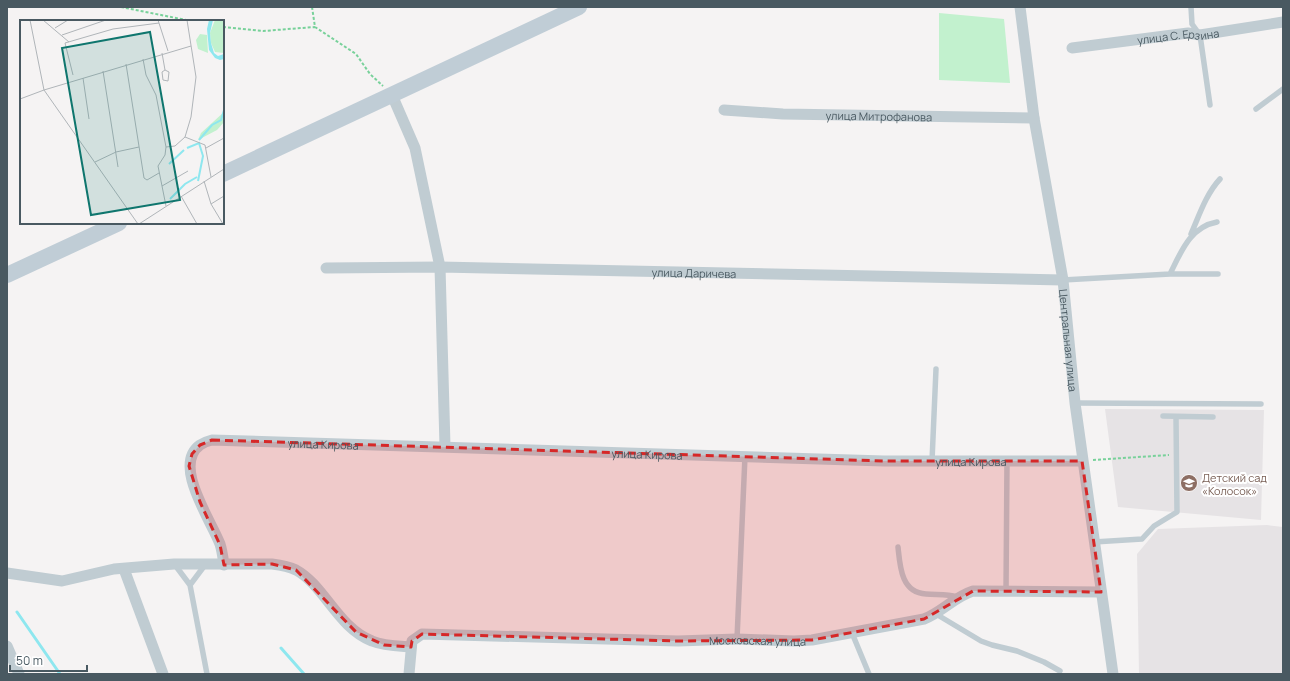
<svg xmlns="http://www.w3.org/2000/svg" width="1290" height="681" font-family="Manrope,sans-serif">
<rect width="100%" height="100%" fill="#f5f3f3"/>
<path fill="#e6e3e5" d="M 1105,409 L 1264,410 L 1261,520 L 1118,507 Z
M 1267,525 L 1283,527 L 1283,674 L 1139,674 L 1137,554 L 1158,529 Z"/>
<path fill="#c2f1ce" d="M 939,13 L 1004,19 L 1010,83 L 939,80 Z"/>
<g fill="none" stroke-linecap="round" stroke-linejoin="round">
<path stroke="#8ee7ef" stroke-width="3" d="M 17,612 L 60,674
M 281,648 L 304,674"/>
<path stroke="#78d19a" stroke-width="2" stroke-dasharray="3 2" stroke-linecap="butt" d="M 121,7 L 191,21
M 312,7 L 315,27 L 356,54 L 370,74 L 383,86
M 223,27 L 263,31 L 315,27
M 1093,460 L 1169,455"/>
<path stroke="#c0ccd2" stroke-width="5.5" d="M 1191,7 L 1192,24 L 1200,35 L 1210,105
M 1256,109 L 1283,89
M 1191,234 C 1199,216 1206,194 1220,179
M 1170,274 C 1181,252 1190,227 1217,222
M 1063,280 L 1170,274 L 1218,274
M 1075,403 L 1261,404
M 1163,416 L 1213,417
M 932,461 L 936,369
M 1094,542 L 1142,539 L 1154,526 L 1177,512 L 1176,417
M 898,547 C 900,566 901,593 926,594 C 937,595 947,594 957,597
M 175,565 L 190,585 L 207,674
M 190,585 L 205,565
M 1006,592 L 1007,461
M 936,614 L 981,641 L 992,645 L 1017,651 L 1044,662 L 1060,671
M 852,633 L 869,674
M 737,639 L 745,456"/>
<g stroke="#c0ccd2" stroke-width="11">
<path id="s1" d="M 1020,7 L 1034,118 L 1063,280 L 1075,403 L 1113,674"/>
<path id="s2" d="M 1072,48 L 1188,33 L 1200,35 L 1283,22"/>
<path d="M 392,95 L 415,148 L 440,267 L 445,446"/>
<path id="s3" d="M 724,110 L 783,114 L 1034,118"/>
<path id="s4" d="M 326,268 L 440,267 L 1063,280"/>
<path id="s5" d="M 224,565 C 223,558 222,550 220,544 C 211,520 172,465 200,445 C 203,443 208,441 212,440 L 884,461 L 1082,461"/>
<path d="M 124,569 L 163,674"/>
<path d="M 7,573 L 62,581 L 114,569 L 174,564 L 272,564 C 280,565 288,566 296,570 C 324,585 338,628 372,641 C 384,646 398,646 411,647"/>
<path d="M 7,646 L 19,674"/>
<path id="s6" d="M 409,674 L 412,641 L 422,634 L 678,641 L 737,639 L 794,641 L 812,640 L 924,619 C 942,612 954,597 973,591 L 1101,592"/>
</g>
<path stroke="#c0cdd6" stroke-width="16" d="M 223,174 L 579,7
M 7,275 L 119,223"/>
</g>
<path fill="#d62828" fill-opacity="0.2" stroke="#d62828" stroke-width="3" stroke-dasharray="8 5" stroke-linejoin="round" d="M 212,440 L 884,461 L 1082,461 L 1101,592 L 973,591 L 924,619 L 812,640 L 678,641 L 422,634 L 412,641 L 411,647 L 384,645 L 356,632 L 296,570 L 272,564 L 224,565 L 220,545 L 200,502 L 189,466 L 192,454 L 200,445 Z"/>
<defs>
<g id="school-disc" transform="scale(0.9)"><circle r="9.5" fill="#8d6e63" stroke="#fff"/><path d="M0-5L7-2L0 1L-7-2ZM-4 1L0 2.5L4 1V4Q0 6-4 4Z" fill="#fff"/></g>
</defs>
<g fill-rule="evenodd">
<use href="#school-disc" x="1189" y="483"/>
</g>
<g text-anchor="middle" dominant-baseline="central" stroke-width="4" stroke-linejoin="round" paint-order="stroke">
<g font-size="11" fill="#495961" stroke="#fff">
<text stroke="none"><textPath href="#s2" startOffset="107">улица С. Ерзина</textPath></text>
<text stroke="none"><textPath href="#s3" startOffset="155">улица Митрофанова</textPath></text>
<text stroke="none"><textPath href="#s4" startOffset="368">улица Даричева</textPath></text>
<text stroke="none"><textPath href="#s1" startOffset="337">Центральная улица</textPath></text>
<text stroke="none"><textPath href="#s5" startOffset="254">улица Кирова</textPath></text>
<text stroke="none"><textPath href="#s5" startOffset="578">улица Кирова</textPath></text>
<text stroke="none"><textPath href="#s5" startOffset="902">улица Кирова</textPath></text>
<text stroke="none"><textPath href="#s6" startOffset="381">Московская улица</textPath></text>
</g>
<g font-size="11" fill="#785e54" stroke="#fff" text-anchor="start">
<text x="1202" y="477">Детский сад<tspan x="1202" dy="13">«Колосок»</tspan></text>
</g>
</g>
<g transform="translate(20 20)">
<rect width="204" height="204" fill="#f5f3f3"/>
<path d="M 195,0 L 204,0 L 204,33 L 195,32 L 191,23 L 190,13 ZM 180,14 L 187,15 L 188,33 L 178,29 L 176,20 ZM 204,92 L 204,102 L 197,110 L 178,120 L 181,113 Z" fill="#c2f1ce"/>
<path d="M 193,0 L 190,13 L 191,23 L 194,33 L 198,36 L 204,34 L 204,39 L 200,40 L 195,38 L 189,30 L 187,9 L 189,0 Z" fill="#8ee7ef"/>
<path fill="none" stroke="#8ee7ef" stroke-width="2" d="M 179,120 L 192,105 L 201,100 L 204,90M 167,128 L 179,123 L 183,136 L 178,161M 149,144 L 164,130M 150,179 L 165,164 L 177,157"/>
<path fill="none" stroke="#b0b5b9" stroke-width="1" d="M 10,0 L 24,70 L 171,26M 23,0 L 49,22M 138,0 L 148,31M 167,0 L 176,57 L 171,97 L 165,117 L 185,125 L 191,157M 35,8 L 48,0M 42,15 L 86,0M 142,33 L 145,50 L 149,52 L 148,61 L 143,60 L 142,52 L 145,50M 123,39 L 126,55 L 136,75 L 146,127 L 145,135 L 138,146 L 146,186M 106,44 L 124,158 L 127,160 L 139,153M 83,51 L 98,147M 53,55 L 45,23 L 93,9 L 139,3M 63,58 L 69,99M 0,79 L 24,70 L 118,204M 146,127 L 155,126 L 165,117M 186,128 L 204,118M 75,142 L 96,132 L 119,127M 184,161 L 191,184 L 203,204M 142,166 L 168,151M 161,176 L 177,204M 191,184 L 204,176M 119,204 L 204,149"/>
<path fill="#0f766e" fill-opacity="0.15" stroke="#0f766e" stroke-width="2" d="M 130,12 L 160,180 L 71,195 L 42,28 Z"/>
<rect width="204" height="204" fill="none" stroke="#495961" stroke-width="2"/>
</g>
<rect width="1290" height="681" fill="none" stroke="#495961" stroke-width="16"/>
<path d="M10 665v6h77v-6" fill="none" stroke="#495961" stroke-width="2"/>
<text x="16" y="665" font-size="12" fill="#495961" stroke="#ffffff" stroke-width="3" paint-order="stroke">50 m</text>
</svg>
